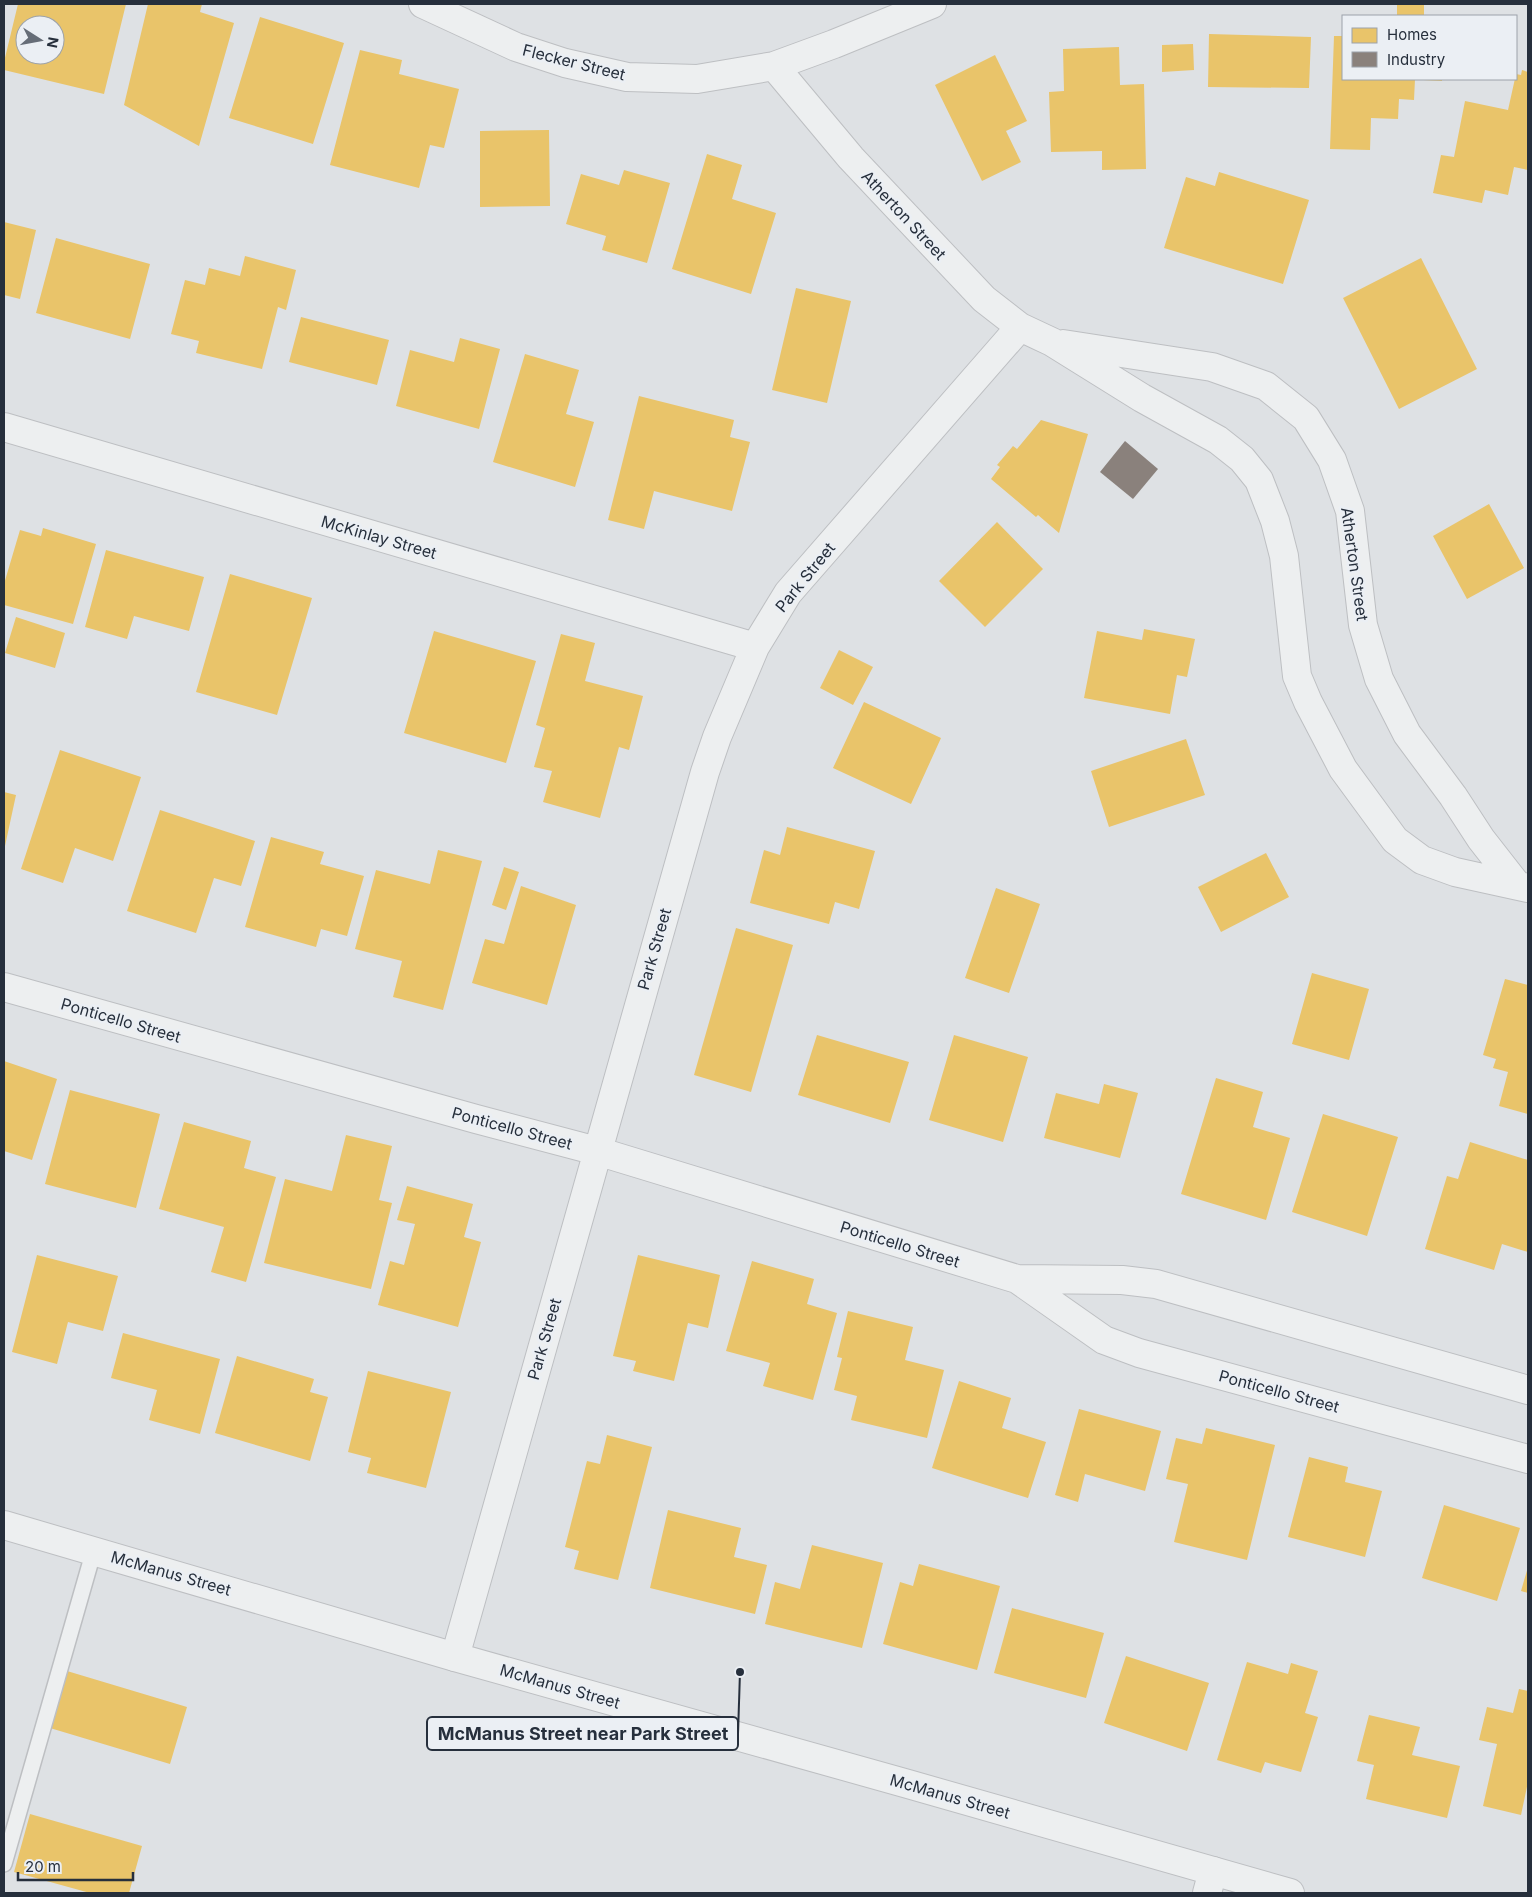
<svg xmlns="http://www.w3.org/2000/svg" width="1532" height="1897" font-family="Inter,sans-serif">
<rect width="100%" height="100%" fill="#dee1e4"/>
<path fill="#e9c46a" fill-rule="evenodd" d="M 18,4 L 126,4 L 104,94 L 4,70 L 4,62 ZM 25,25 L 55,25 L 55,55 L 25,55 Z
M 148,4 L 202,4 L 200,12 L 234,23 L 199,146 L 124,105 Z
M 1397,4 L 1424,4 L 1424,16 L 1397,16 Z
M 260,17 L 344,43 L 313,144 L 229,118 Z
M 1209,34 L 1311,37 L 1309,88 L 1208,87 Z
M 1334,36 L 1343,36 L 1343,79 L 1415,79 L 1414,100 L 1399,99 L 1398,119 L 1371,118 L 1370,150 L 1330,149 Z
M 1193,44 L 1194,70 L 1162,72 L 1162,45 Z
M 1119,47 L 1120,85 L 1144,84 L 1146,169 L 1102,170 L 1102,151 L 1051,152 L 1049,92 L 1064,91 L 1063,49 Z
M 360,50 L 402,60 L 399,74 L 459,89 L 444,148 L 430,145 L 419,188 L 330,165 Z
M 995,55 L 1027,121 L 1006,131 L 1021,162 L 982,181 L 935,85 Z
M 1522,70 L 1528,72 L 1528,170 L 1514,167 L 1508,195 L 1485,190 L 1482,203 L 1433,193 L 1441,155 L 1454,157 L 1465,101 L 1508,110 L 1516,74 L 1521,75 Z
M 1423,79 L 1442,79 L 1442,81 L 1423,80 Z
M 549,130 L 550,206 L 480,207 L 480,131 Z
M 707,154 L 742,165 L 732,199 L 776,213 L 751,294 L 672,269 Z
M 624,170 L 670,183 L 647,263 L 602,250 L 606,236 L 566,224 L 581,174 L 619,185 Z
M 1219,172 L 1309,200 L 1283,284 L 1164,248 L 1186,177 L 1215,186 Z
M 4,222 L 36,230 L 20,299 L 4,295 Z
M 56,238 L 150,264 L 130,339 L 36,313 Z
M 245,256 L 296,270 L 286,310 L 278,307 L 262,369 L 196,353 L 199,341 L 171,334 L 185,280 L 205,285 L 209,268 L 240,276 Z
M 1421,258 L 1477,369 L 1399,409 L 1343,298 Z
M 796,288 L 851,301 L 827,403 L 772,390 Z
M 301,317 L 389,340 L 377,385 L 289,362 Z
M 460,338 L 500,349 L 479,429 L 396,406 L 410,350 L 454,362 Z
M 525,354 L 579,370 L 566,414 L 594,422 L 575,487 L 493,462 Z
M 639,396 L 734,420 L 730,437 L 750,442 L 732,511 L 654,491 L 644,529 L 608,520 Z
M 1041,420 L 1088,434 L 1059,533 L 1038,515 L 1036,517 L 991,479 L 1000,467 L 997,465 L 1013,446 L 1017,449 Z
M 1489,504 L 1524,568 L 1467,599 L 1433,536 Z
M 997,522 L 1043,569 L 985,627 L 939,581 Z
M 43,528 L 96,544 L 73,624 L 4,605 L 4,584 L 20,530 L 41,536 Z
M 106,550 L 204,577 L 189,631 L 134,616 L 127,639 L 85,627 Z
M 230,574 L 312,598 L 277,715 L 196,692 Z
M 16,617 L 65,633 L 55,668 L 5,653 Z
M 1144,629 L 1195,639 L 1187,677 L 1177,675 L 1170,714 L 1084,698 L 1097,631 L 1142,640 Z
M 434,631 L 536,661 L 506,763 L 404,733 Z
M 561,634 L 595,643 L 585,681 L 643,696 L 629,750 L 619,747 L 600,818 L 543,802 L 552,771 L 534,767 L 545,728 L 536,725 Z
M 839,650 L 873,667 L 853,705 L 820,688 Z
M 864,702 L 941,738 L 911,804 L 833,768 Z
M 1186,739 L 1205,795 L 1109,827 L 1091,771 Z
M 60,750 L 141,777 L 113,861 L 75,848 L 63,883 L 21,869 Z
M 4,792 L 16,795 L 5,846 L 4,846 Z
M 160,810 L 255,841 L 241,886 L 214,878 L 196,933 L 127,911 Z
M 787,827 L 875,851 L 859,909 L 835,902 L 829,924 L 750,903 L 764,850 L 780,855 Z
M 271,837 L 324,852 L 320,864 L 364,876 L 347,936 L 321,929 L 316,947 L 245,927 Z
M 438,850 L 482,861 L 443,1010 L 393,997 L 402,961 L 355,949 L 376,870 L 430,884 Z
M 1266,853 L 1289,897 L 1221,932 L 1198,887 Z
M 504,867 L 519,872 L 506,910 L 492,905 Z
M 521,886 L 576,905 L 547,1005 L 472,983 L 485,939 L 504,944 Z
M 996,888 L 1040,904 L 1009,993 L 965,978 Z
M 736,928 L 793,945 L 751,1092 L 694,1075 Z
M 1312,973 L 1369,989 L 1349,1060 L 1292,1044 Z
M 1505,979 L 1528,985 L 1528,1114 L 1499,1106 L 1508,1072 L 1493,1068 L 1496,1059 L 1483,1055 Z
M 817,1035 L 909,1062 L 890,1123 L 798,1095 Z
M 954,1035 L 1028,1057 L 1003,1142 L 929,1120 Z
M 4,1061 L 57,1079 L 32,1160 L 4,1151 Z
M 1216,1078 L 1263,1092 L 1253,1127 L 1290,1138 L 1266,1220 L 1181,1194 Z
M 1104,1084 L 1138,1093 L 1120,1158 L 1044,1138 L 1056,1093 L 1099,1104 Z
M 70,1090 L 160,1114 L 136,1208 L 45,1184 Z
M 1323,1114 L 1398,1137 L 1367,1236 L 1292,1212 Z
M 184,1122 L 251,1141 L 244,1168 L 276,1177 L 246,1282 L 211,1272 L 224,1227 L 159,1209 Z
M 346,1135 L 392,1146 L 379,1200 L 392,1203 L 371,1289 L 264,1263 L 285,1179 L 332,1191 Z
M 1470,1142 L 1528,1160 L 1528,1252 L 1502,1244 L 1494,1270 L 1425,1249 L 1447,1176 L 1458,1179 Z
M 407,1186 L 473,1204 L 464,1237 L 481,1242 L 458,1327 L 378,1305 L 390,1261 L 404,1265 L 415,1224 L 397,1220 Z
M 37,1255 L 118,1276 L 103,1331 L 68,1322 L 57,1364 L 12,1352 Z
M 638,1255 L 720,1275 L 708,1328 L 688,1323 L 674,1381 L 633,1371 L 636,1361 L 613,1356 Z
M 752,1261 L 814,1279 L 807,1304 L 837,1313 L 813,1400 L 763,1386 L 770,1363 L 726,1351 Z
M 848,1311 L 913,1327 L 905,1360 L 944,1370 L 927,1438 L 851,1420 L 857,1396 L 834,1390 L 842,1358 L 837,1357 Z
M 123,1333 L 220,1359 L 200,1434 L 149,1420 L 157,1390 L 111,1378 Z
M 237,1356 L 314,1379 L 310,1392 L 328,1397 L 310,1461 L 215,1433 Z
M 368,1371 L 451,1392 L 426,1488 L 367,1473 L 371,1458 L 348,1452 Z
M 959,1381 L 1011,1398 L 1002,1428 L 1046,1442 L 1028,1498 L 932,1468 Z
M 1079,1409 L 1161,1431 L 1145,1491 L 1085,1474 L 1078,1502 L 1055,1495 Z
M 1206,1428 L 1275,1445 L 1247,1560 L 1174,1542 L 1188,1484 L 1166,1479 L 1176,1438 L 1202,1444 Z
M 607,1435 L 652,1447 L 618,1580 L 574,1569 L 579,1551 L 565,1547 L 587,1461 L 600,1464 Z
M 1309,1457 L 1348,1467 L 1345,1482 L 1382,1491 L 1365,1557 L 1288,1537 Z
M 1444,1505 L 1520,1528 L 1497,1601 L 1422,1578 Z
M 668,1510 L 741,1528 L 734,1557 L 767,1565 L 755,1614 L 650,1588 Z
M 812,1545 L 883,1563 L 862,1648 L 765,1624 L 775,1582 L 800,1589 Z
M 919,1564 L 1000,1586 L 977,1670 L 883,1644 L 900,1582 L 913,1586 Z
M 1528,1567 L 1528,1593 L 1521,1591 Z
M 1012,1608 L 1104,1633 L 1086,1698 L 994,1673 Z
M 1126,1656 L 1209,1683 L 1187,1751 L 1104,1723 Z
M 1247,1662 L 1288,1674 L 1291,1663 L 1318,1671 L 1305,1713 L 1318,1717 L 1301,1772 L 1265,1762 L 1261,1773 L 1217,1760 Z
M 67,1671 L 187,1707 L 170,1764 L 50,1728 Z
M 1519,1689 L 1528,1691 L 1528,1782 L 1521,1815 L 1483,1806 L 1497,1744 L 1479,1740 L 1487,1707 L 1513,1713 Z
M 1369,1715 L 1420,1727 L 1412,1755 L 1460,1766 L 1447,1818 L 1366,1799 L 1374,1765 L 1357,1761 Z
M 30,1814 L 142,1846 L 129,1893 L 90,1893 L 14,1872 Z"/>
<path fill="#8a817c" d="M 1125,441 L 1158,469 L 1133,499 L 1100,472 Z"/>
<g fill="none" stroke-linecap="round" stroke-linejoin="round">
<g stroke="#bdbfc2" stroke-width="18">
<path id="service" d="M 4,1864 L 94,1550"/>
</g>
<g stroke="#bdbfc2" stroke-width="30">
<path id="minor" d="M 423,4 L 516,47 L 565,63 L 627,77 L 697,79 L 774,66 L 834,44 L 932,4
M 774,66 L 851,158 L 984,299 L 1020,327 L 1052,342 L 1142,398 L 1218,440 L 1242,459 L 1259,480 L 1275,521 L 1284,556 L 1297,676 L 1308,702 L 1343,769 L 1395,840 L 1422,860 L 1455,872 L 1528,888
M 1063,344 L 1212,367 L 1266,386 L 1306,418 L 1332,460 L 1350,511 L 1363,625 L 1379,679 L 1407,734 L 1453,796 L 1481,839 L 1517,885
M 4,427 L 755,647
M 4,987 L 476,1119 L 597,1151 L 1017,1279 L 1122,1280 L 1156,1284 L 1528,1390
M 1017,1279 L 1104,1340 L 1139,1353 L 1528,1459
M 455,1657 L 705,772 L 717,737 L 755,647 L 788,593 L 1020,327
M 1207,1893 L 1213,1871"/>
</g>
<g stroke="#bdbfc2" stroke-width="30">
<path id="tertiary" d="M 4,1525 L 455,1657 L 908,1784 L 1290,1893"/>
</g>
<use href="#service" stroke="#edeff0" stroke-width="15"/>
<use href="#minor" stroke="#edeff0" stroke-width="28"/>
<use href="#tertiary" stroke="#edeff0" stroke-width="28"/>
</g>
<g text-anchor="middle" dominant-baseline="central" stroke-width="5" stroke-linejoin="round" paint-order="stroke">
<g font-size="16" fill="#262f3c" stroke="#ebeff4">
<text transform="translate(574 62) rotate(14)">Flecker Street</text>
<text transform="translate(904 215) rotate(47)">Atherton Street</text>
<text transform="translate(379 537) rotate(16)">McKinlay Street</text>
<text transform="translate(1355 564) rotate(82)">Atherton Street</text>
<text transform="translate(805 577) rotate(-51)">Park Street</text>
<text transform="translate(654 949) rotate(-74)">Park Street</text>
<text transform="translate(121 1020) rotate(16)">Ponticello Street</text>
<text transform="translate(512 1128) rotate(15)">Ponticello Street</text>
<text transform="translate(900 1244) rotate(17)">Ponticello Street</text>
<text transform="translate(544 1339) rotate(-74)">Park Street</text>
<text transform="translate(1279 1391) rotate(15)">Ponticello Street</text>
<text transform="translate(171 1573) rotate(16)">McManus Street</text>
<text transform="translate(560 1686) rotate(16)">McManus Street</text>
<text transform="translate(950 1796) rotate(16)">McManus Street</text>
</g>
</g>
<path fill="none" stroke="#262f3c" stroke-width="2" d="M740 1672L738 1734"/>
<circle fill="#262f3c" stroke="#ebeff4" stroke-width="2" cx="740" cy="1672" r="5"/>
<rect fill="#ebeff4" stroke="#262f3c" stroke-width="2" x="427" y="1717" width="311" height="33" rx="5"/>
<g font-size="18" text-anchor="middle" font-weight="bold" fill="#262f3c">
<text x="583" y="1740">McManus Street near Park Street</text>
</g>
<rect width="1532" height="1897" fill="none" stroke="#262f3c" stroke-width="10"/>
<rect x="1342" y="15" width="175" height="65" fill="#ebeff4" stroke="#9ca2aa"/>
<rect x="1352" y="28" width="25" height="15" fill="#e9c46a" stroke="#9ca2aa"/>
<text x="1387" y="40" font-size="15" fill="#262f3c">Homes</text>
<rect x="1352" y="52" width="25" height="15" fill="#8a817c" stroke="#9ca2aa"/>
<text x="1387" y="65" font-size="15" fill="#262f3c">Industry</text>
<g transform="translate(40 40) rotate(101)"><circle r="24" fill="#ebeff4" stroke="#9ca2aa"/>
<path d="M0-4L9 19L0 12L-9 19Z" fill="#666d77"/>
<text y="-8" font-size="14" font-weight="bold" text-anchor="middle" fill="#262f3c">N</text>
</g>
<path d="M18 1872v8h115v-8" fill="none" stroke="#262f3c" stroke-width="2.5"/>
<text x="25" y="1872" font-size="15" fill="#262f3c" stroke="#ebeff4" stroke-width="4" paint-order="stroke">20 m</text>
</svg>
